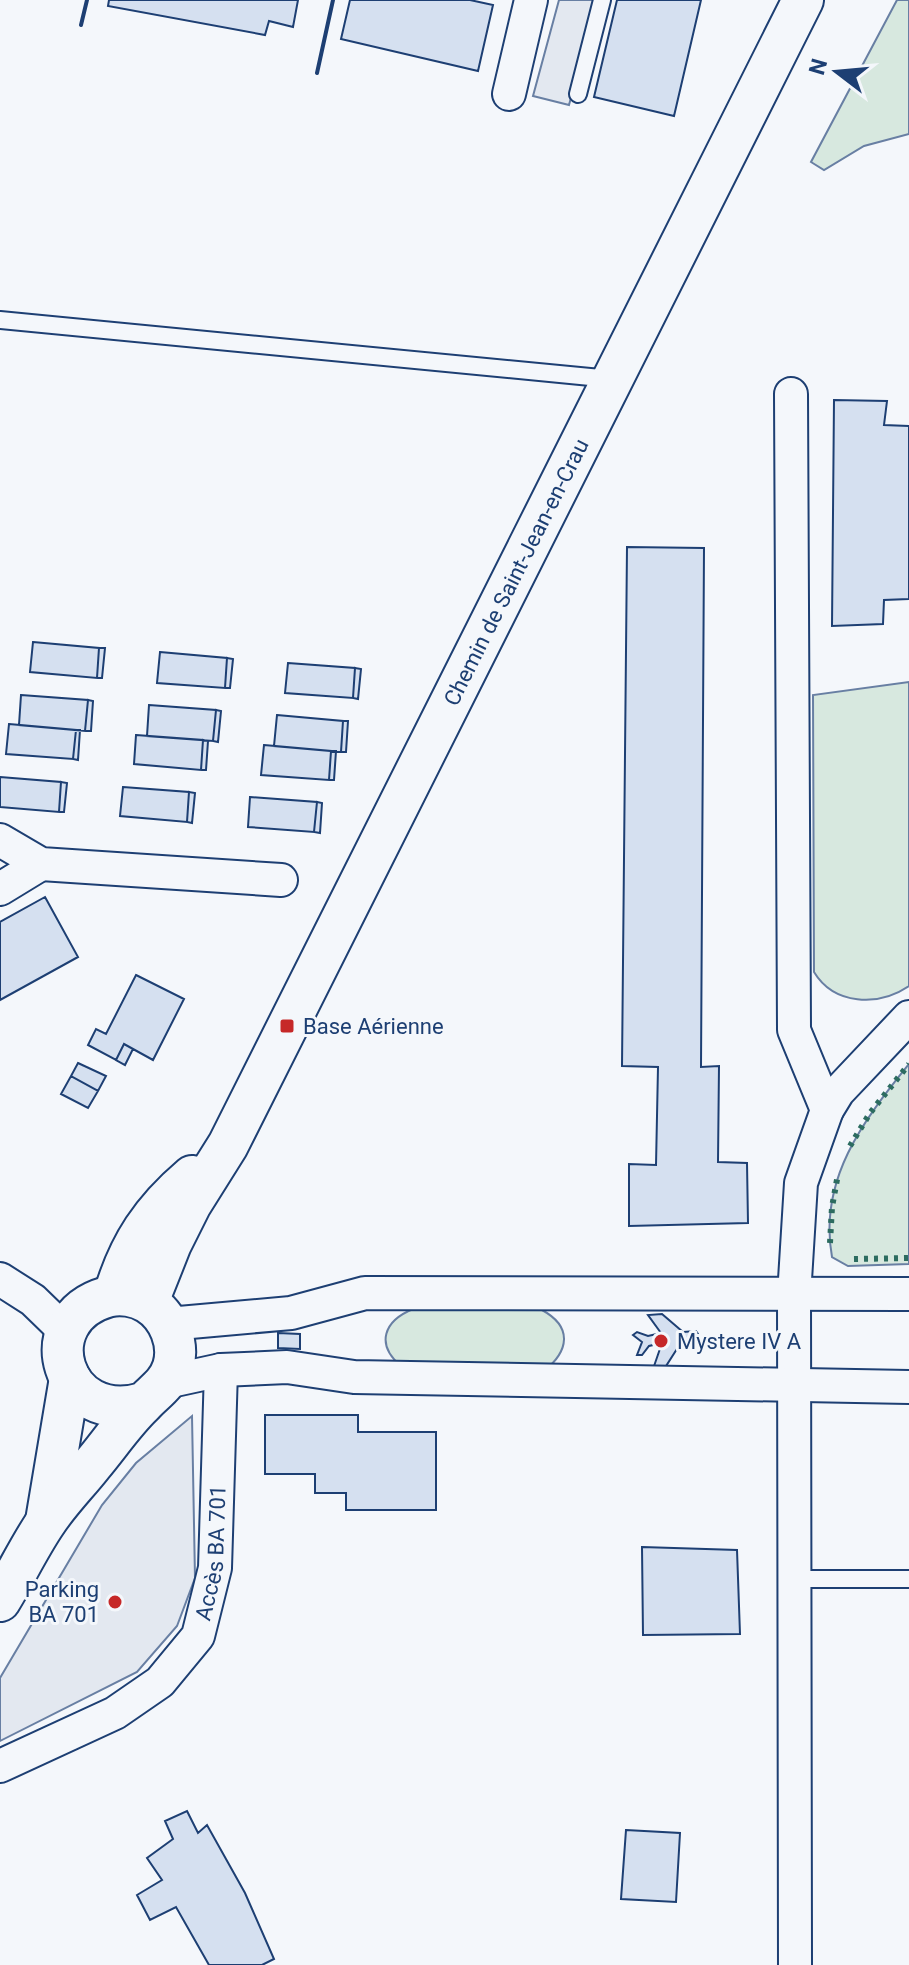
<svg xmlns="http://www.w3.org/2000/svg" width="909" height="1965" font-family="Roboto,sans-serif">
<rect width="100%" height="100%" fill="#f4f7fb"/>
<path fill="#d7e8df" stroke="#687fa3" stroke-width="2" d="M 897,0 L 909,0 L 909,134 L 864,146 L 824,170 L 811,162 Z
M 909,682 L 909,986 C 878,1007 834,1005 814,972 L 813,695 Z
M 909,1064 L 909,1264 L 848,1266 L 832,1257 C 818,1180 863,1121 909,1064 Z
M 413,1309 L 542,1310 C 573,1327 569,1351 544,1371 L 401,1366 C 375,1344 384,1321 413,1309 Z"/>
<path fill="#e3e8f0" stroke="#687fa3" stroke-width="2" d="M 559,0 L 597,0 L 569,105 L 533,96 Z
M 192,1416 L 195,1578 L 177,1626 L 137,1672 L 0,1741 L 0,1678 L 102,1505 L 136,1463 Z"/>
<path fill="#d5e0f0" stroke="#1d3f73" stroke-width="2" d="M 109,0 L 298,0 L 293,27 L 269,21 L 265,35 L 108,6 Z
M 350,0 L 470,0 L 493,5 L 478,71 L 341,39 Z
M 617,0 L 701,0 L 674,116 L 594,97 Z
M 834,400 L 887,401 L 884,425 L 909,426 L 909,599 L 884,600 L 883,624 L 832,626 Z
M 627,547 L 704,548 L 701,1067 L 719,1066 L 718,1162 L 747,1163 L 748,1223 L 629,1226 L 629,1164 L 656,1165 L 658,1067 L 622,1066 Z
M 33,642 L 99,648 L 97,678 L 30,672 Z
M 99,648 L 105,648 L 102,678 L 97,678 Z
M 160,652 L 227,658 L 225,688 L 157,683 Z
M 227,658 L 233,659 L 230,688 L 225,688 Z
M 288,663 L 355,668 L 353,698 L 285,693 Z
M 355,668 L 361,669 L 358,699 L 353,698 Z
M 21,695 L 88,700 L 85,731 L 19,725 Z
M 88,700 L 93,701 L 91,731 L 85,731 Z
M 149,705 L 216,710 L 213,741 L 147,736 Z
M 216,710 L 221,711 L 218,742 L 213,741 Z
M 277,715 L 343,721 L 341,752 L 274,746 Z
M 343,721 L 348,721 L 346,752 L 341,752 Z
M 9,724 L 76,730 L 73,759 L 6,754 Z
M 76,730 L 80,730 L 78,760 L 73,759 Z
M 136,735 L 203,740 L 201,770 L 134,764 Z
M 203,740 L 208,741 L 206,770 L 201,770 Z
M 264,745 L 331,751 L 329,780 L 261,775 Z
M 331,751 L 336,751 L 334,780 L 329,780 Z
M 0,777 L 61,782 L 59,812 L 0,807 Z
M 61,782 L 67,783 L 64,812 L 59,812 Z
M 123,787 L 189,792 L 187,822 L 120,816 Z
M 189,792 L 195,793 L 192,823 L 187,822 Z
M 250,797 L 317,802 L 314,832 L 248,827 Z
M 317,802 L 322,803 L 320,833 L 314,832 Z
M 45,897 L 78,957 L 0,1000 L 0,922 Z
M 136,975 L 184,999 L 153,1060 L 124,1044 L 116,1060 L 88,1045 L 96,1029 L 106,1034 Z
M 124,1044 L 133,1049 L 125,1065 L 116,1060 Z
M 78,1063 L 106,1076 L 98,1091 L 71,1076 Z
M 71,1076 L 98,1091 L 88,1108 L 61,1094 Z
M 662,1314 L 683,1332 L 696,1331 L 698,1334 L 696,1337 L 682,1341 L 666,1366 L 653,1369 L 662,1343 L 649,1346 L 642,1355 L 637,1355 L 642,1342 L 633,1335 L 637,1332 L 648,1336 L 661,1333 L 648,1315 Z
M 278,1333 L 300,1334 L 300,1349 L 278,1348 Z
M 265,1415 L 358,1415 L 358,1432 L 436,1432 L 436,1510 L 346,1510 L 346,1493 L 315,1493 L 315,1474 L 265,1474 Z
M 642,1547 L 737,1550 L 740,1634 L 643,1635 Z
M 187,1811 L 198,1833 L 207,1825 L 245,1893 L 274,1959 L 262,1965 L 209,1965 L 176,1907 L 150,1920 L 137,1895 L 162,1880 L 147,1858 L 173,1839 L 165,1821 Z
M 626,1830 L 680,1833 L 676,1902 L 621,1899 Z"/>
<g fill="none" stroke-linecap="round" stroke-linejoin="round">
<g stroke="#1d3f73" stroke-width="20">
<path id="service" d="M 578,94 L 602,0
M 0,320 L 611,379
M 793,1579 L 909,1579"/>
</g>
<g stroke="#1d3f73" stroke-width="36">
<g id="minor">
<path d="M 509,94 L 531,0"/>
<path d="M 791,394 L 794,1030 L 827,1110 L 801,1183 L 794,1296 L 795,1965"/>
<path d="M 0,840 L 41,864 L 281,880"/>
<path d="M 0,889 L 41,864"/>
<path d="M 827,1110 L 838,1092 L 909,1017"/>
<path d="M 0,1279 L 33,1300 L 66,1332"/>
<path d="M 168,1324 L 291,1313 L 365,1293 L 909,1294"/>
<path d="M 166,1382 L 221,1370 L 287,1367 L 354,1377 L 909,1387"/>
<path id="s1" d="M 0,1766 L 115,1713 L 160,1682 L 198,1636 L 215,1568 L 221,1370"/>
</g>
</g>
<g stroke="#1d3f73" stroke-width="44">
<g id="tertiary">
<path d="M 114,1295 C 129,1244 152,1210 192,1176"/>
<path id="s2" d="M 148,1302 L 171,1244 L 191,1204 L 228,1145 L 803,0"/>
<path d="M 46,1521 L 70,1378"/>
<path d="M 0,1601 C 16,1575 29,1547 46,1522 C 59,1502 77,1484 92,1465 C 109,1445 124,1422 143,1404 C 155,1391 167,1385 173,1367 C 180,1344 169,1316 148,1303 C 137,1296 120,1293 107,1297 C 30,1319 61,1427 143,1403"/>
</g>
</g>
<use href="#service" stroke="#f4f7fb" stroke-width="16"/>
<use href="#minor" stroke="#f4f7fb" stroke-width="32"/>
<use href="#tertiary" stroke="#f4f7fb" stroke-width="40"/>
<path stroke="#2c6c60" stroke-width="6" stroke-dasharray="4 6" stroke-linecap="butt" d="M 850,1146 L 870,1113 L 909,1064
M 830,1243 L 832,1207 L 838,1174
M 854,1259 L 909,1258"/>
<path stroke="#1d3f73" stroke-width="4" d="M 81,25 L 87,0
M 317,73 L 333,0"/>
</g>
<g fill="#c62828" stroke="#f4f7fb" stroke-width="3">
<rect x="279" y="1018" width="16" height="16" rx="4"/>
<circle cx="661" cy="1341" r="8"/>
<circle cx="115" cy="1602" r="8"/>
</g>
<g text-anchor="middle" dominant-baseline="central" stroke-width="6" stroke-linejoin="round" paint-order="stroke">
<g font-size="22" fill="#1d3f73" stroke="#f4f7fb">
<text stroke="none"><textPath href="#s2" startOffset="818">Chemin de Saint-Jean-en-Crau</textPath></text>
<text stroke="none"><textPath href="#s1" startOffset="326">Accès BA 701</textPath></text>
</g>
<g font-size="22" fill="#1d3f73" stroke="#f4f7fb" text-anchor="start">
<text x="303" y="1026">Base Aérienne</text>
<text x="677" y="1341">Mystere IV A</text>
<text x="99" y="1589" text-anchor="end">Parking<tspan x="99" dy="25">BA 701</tspan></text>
</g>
</g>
<g transform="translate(837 72) rotate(286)" stroke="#f4f7fb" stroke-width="6" paint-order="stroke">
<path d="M0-6L14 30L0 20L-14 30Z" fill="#1d3f73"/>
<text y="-12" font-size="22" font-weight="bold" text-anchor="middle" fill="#1d3f73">N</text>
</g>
</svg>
